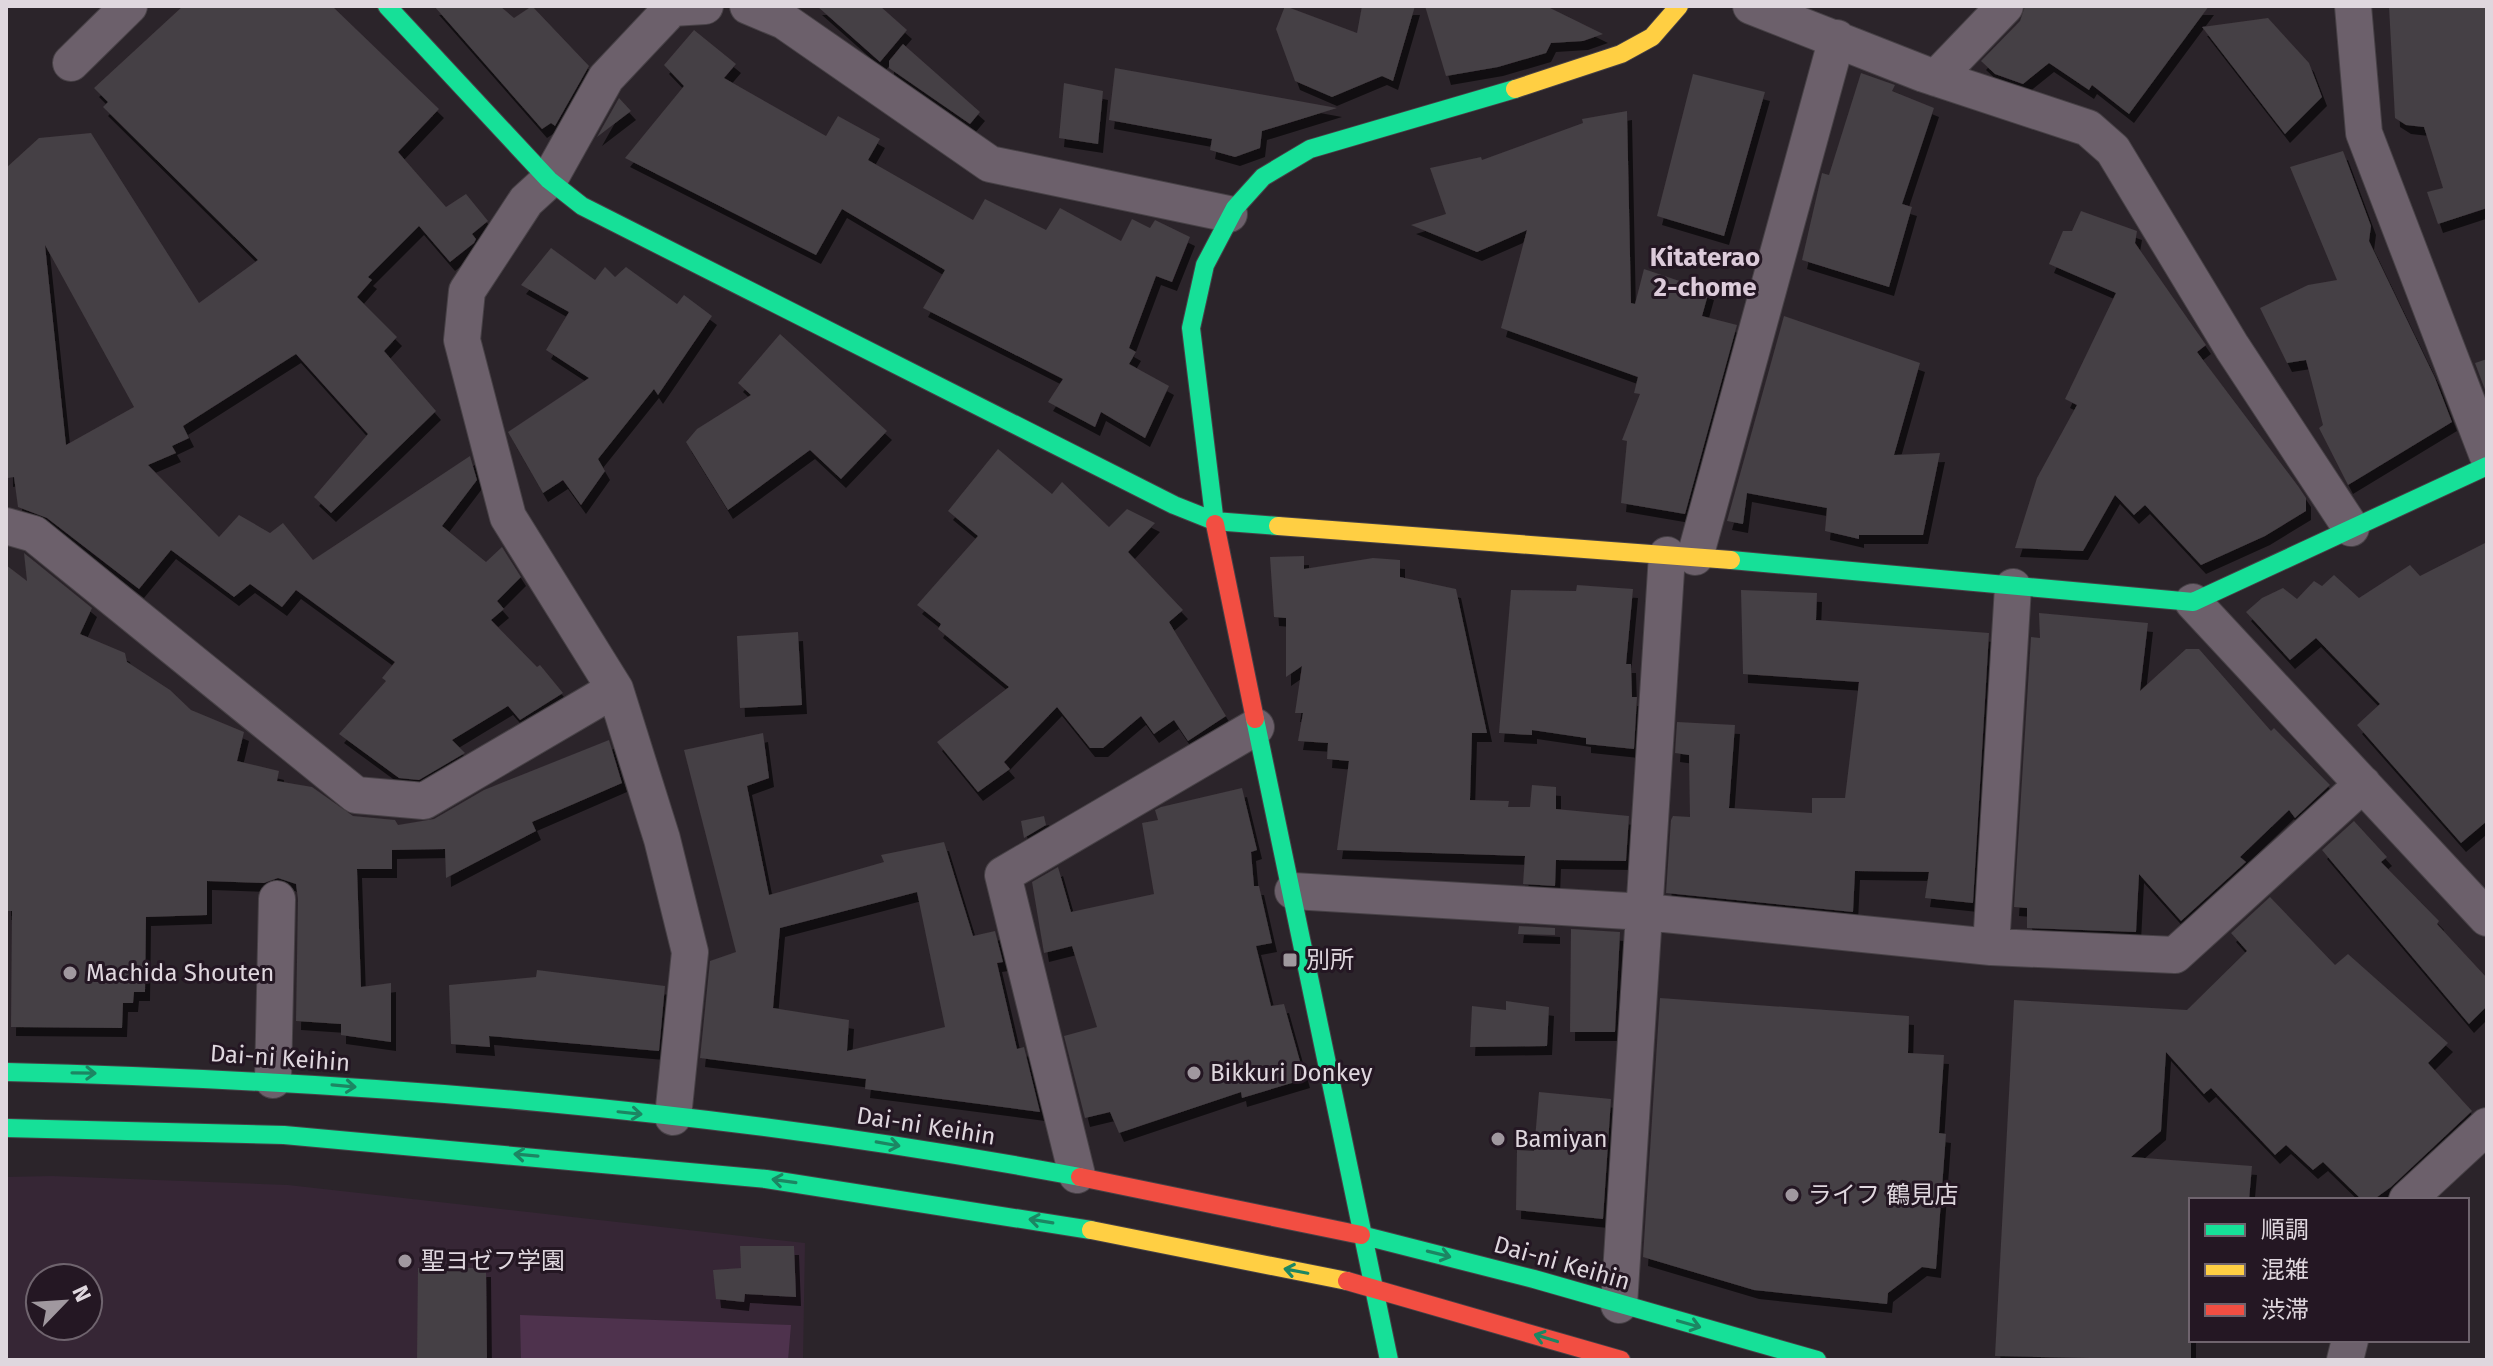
<svg xmlns="http://www.w3.org/2000/svg" width="2493" height="1366" font-family="'Fira Sans','Noto Sans JP',sans-serif">
<defs>
<filter id="shadow"><feDropShadow dx="5" dy="9" stdDeviation="0" flood-color="#0009"/></filter>
</defs>
<rect width="100%" height="100%" fill="#2b242a"/>
<path fill="#362635" fill-rule="evenodd" d="M 52,1176 L 288,1185 L 805,1243 L 803,1360 L 6,1360 L 6,1177 ZM 40,1278 L 88,1278 L 88,1326 L 40,1326 Z"/>
<path fill="#4e324d" d="M 520,1315 L 791,1325 L 788,1360 L 521,1360 Z"/>
<path fill="#453f44" fill-rule="evenodd" filter="url(#shadow)" d="M 183,6 L 332,6 L 439,109 L 398,152 L 446,207 L 466,194 L 488,221 L 472,234 L 476,239 L 474,243 L 450,262 L 419,226 L 368,277 L 372,280 L 357,297 L 397,337 L 384,351 L 436,411 L 331,513 L 314,497 L 368,434 L 296,354 L 183,426 L 189,438 L 172,446 L 176,453 L 148,465 L 219,537 L 239,515 L 270,533 L 283,523 L 313,560 L 470,456 L 477,480 L 442,526 L 486,562 L 502,547 L 521,577 L 497,601 L 504,609 L 491,620 L 537,667 L 540,665 L 563,693 L 520,720 L 508,706 L 452,740 L 465,753 L 419,780 L 399,778 L 339,734 L 386,681 L 382,678 L 395,662 L 296,590 L 282,607 L 250,584 L 234,597 L 171,550 L 139,589 L 47,518 L 18,507 L 14,477 L 8,478 L 6,168 L 39,138 L 91,133 L 199,303 L 258,260 L 103,107 L 108,102 L 94,88 ZM 45,245 L 134,407 L 66,445 Z
M 434,6 L 500,6 L 514,18 L 532,6 L 589,66 L 555,126 L 551,123 L 542,129 Z
M 817,6 L 880,6 L 907,30 L 880,62 Z
M 1285,6 L 1357,33 L 1362,6 L 1415,6 L 1393,81 L 1382,76 L 1332,97 L 1295,81 L 1276,29 Z
M 1425,6 L 1546,6 L 1603,34 L 1583,41 L 1551,43 L 1546,53 L 1498,67 L 1446,76 Z
M 2025,6 L 2209,6 L 2129,114 L 2092,85 L 2089,90 L 2049,63 L 2023,84 L 1995,74 L 1981,61 L 2020,21 Z
M 2389,6 L 2487,6 L 2487,208 L 2438,224 L 2427,192 L 2443,188 L 2424,127 L 2406,125 L 2395,118 Z
M 2268,18 L 2309,63 L 2322,97 L 2285,134 L 2202,27 Z
M 694,30 L 736,64 L 724,78 L 826,136 L 838,116 L 880,139 L 868,160 L 973,220 L 985,199 L 1046,230 L 1060,208 L 1121,241 L 1132,219 L 1150,228 L 1155,220 L 1190,237 L 1172,282 L 1156,276 L 1129,348 L 1136,352 L 1129,364 L 1169,386 L 1145,438 L 1101,412 L 1095,427 L 1048,402 L 1063,379 L 923,308 L 945,270 L 842,209 L 816,255 L 625,158 L 684,86 L 664,65 Z
M 903,44 L 980,112 L 970,124 L 889,68 L 889,61 Z
M 1115,68 L 1337,108 L 1262,131 L 1260,148 L 1235,157 L 1210,150 L 1212,139 L 1109,120 Z
M 1861,73 L 1895,85 L 1892,91 L 1934,108 L 1902,204 L 1912,207 L 1889,287 L 1802,260 L 1822,173 L 1829,175 Z
M 1693,74 L 1765,92 L 1724,236 L 1657,216 Z
M 1064,83 L 1103,91 L 1098,144 L 1059,138 Z
M 619,98 L 631,111 L 597,137 Z
M 1627,111 L 1631,303 L 1635,304 L 1644,269 L 1709,291 L 1702,316 L 1737,325 L 1685,514 L 1621,503 L 1627,441 L 1622,440 L 1640,394 L 1634,393 L 1638,377 L 1501,328 L 1527,230 L 1477,252 L 1411,225 L 1446,214 L 1430,168 L 1481,157 L 1482,160 L 1583,123 L 1582,119 Z
M 2343,151 L 2371,226 L 2369,241 L 2435,378 L 2452,422 L 2348,485 L 2319,428 L 2323,425 L 2306,360 L 2287,363 L 2260,308 L 2308,285 L 2337,280 L 2290,167 Z
M 2081,211 L 2137,231 L 2135,243 L 2206,345 L 2197,352 L 2298,486 L 2306,498 L 2306,511 L 2265,536 L 2201,565 L 2145,505 L 2134,515 L 2115,495 L 2083,551 L 2015,548 L 2037,478 L 2077,405 L 2065,399 L 2116,293 L 2049,264 L 2063,231 L 2072,231 Z
M 551,248 L 595,280 L 605,267 L 615,277 L 626,267 L 677,304 L 684,295 L 712,316 L 658,395 L 654,389 L 598,459 L 605,471 L 581,505 L 563,480 L 543,493 L 508,432 L 589,378 L 546,350 L 569,312 L 521,285 Z
M 1784,316 L 1920,363 L 1894,455 L 1940,453 L 1923,535 L 1859,535 L 1859,539 L 1825,531 L 1827,508 L 1747,493 L 1743,524 L 1727,521 Z
M 780,334 L 887,431 L 841,479 L 810,450 L 728,510 L 686,442 L 697,429 L 751,395 L 738,383 Z
M 2487,359 L 2487,395 L 2475,363 Z
M 998,449 L 1052,494 L 1062,482 L 1109,527 L 1127,509 L 1155,523 L 1128,552 L 1183,610 L 1169,622 L 1226,716 L 1188,741 L 1174,720 L 1154,734 L 1141,716 L 1103,748 L 1090,748 L 1057,707 L 1004,762 L 1010,769 L 978,792 L 937,742 L 1009,687 L 938,629 L 941,624 L 917,605 L 978,536 L 948,511 Z
M 2487,542 L 2487,821 L 2461,843 L 2357,725 L 2380,704 L 2316,638 L 2290,660 L 2246,612 L 2262,598 L 2283,588 L 2297,599 L 2314,581 L 2322,586 L 2334,575 L 2359,598 L 2410,565 L 2420,576 Z
M 24,553 L 92,608 L 80,634 L 125,653 L 127,662 L 170,690 L 191,710 L 244,732 L 237,761 L 279,771 L 277,781 L 312,787 L 353,816 L 395,820 L 398,825 L 434,819 L 484,790 L 609,740 L 622,783 L 532,822 L 536,831 L 446,878 L 445,849 L 392,850 L 392,869 L 357,869 L 361,987 L 391,983 L 391,1042 L 341,1035 L 341,1024 L 296,1021 L 298,899 L 296,884 L 278,878 L 264,883 L 207,881 L 207,915 L 146,917 L 145,992 L 134,992 L 133,1003 L 123,1003 L 122,1028 L 11,1027 L 12,911 L 6,911 L 6,565 L 27,581 Z
M 1304,556 L 1304,569 L 1373,558 L 1400,560 L 1400,577 L 1456,589 L 1487,733 L 1472,733 L 1470,800 L 1509,801 L 1508,807 L 1530,807 L 1532,785 L 1556,787 L 1556,809 L 1629,816 L 1626,861 L 1556,860 L 1555,886 L 1523,884 L 1525,856 L 1337,850 L 1349,761 L 1327,759 L 1328,743 L 1298,741 L 1303,713 L 1295,713 L 1302,666 L 1286,677 L 1286,618 L 1274,617 L 1270,557 Z
M 1577,585 L 1633,589 L 1626,664 L 1631,664 L 1632,697 L 1637,697 L 1634,749 L 1586,744 L 1586,738 L 1532,730 L 1532,735 L 1499,733 L 1511,590 L 1576,591 Z
M 1741,590 L 1817,593 L 1816,620 L 1989,633 L 1973,903 L 1925,898 L 1929,872 L 1855,871 L 1853,912 L 1666,893 L 1671,820 L 1673,816 L 1690,817 L 1689,755 L 1675,753 L 1677,722 L 1735,725 L 1729,808 L 1812,813 L 1812,798 L 1845,798 L 1859,682 L 1743,674 Z
M 2039,613 L 2148,623 L 2140,691 L 2186,649 L 2199,649 L 2271,731 L 2274,728 L 2330,785 L 2295,818 L 2289,810 L 2240,857 L 2246,862 L 2181,921 L 2139,874 L 2136,932 L 2027,928 L 2027,908 L 2014,907 L 2031,637 L 2040,638 Z
M 798,632 L 802,705 L 740,708 L 737,636 Z
M 763,733 L 769,778 L 747,786 L 769,895 L 884,862 L 881,855 L 944,842 L 973,936 L 995,931 L 1003,962 L 997,963 L 1017,1049 L 1024,1047 L 1040,1112 L 865,1089 L 866,1079 L 700,1058 L 710,961 L 736,952 L 684,750 ZM 917,892 L 945,1027 L 847,1051 L 849,1020 L 773,1008 L 780,928 Z
M 1242,788 L 1257,850 L 1251,852 L 1254,886 L 1259,886 L 1272,943 L 1256,946 L 1271,1006 L 1284,1004 L 1305,1079 L 1242,1098 L 1241,1092 L 1119,1133 L 1110,1112 L 1085,1118 L 1064,1036 L 1097,1027 L 1072,946 L 1044,953 L 1032,882 L 1058,867 L 1071,912 L 1154,894 L 1142,823 L 1158,820 L 1155,810 L 1161,807 Z
M 1044,816 L 1046,825 L 1024,838 L 1021,821 Z
M 2354,821 L 2387,857 L 2381,862 L 2439,921 L 2437,924 L 2487,978 L 2487,1006 L 2469,1024 L 2322,850 Z
M 2270,897 L 2335,965 L 2348,954 L 2448,1043 L 2428,1063 L 2472,1111 L 2391,1187 L 2373,1200 L 2362,1200 L 2323,1162 L 2313,1170 L 2286,1145 L 2275,1155 L 2211,1088 L 2204,1094 L 2166,1052 L 2161,1131 L 2131,1157 L 2252,1166 L 2249,1200 L 2191,1200 L 2191,1360 L 1995,1356 L 2014,1000 L 2187,1010 L 2247,951 L 2231,933 Z
M 1519,926 L 1555,928 L 1555,935 L 1518,934 Z
M 1571,929 L 1620,932 L 1615,1032 L 1570,1032 Z
M 537,970 L 665,986 L 659,1051 L 489,1036 L 490,1047 L 451,1044 L 449,985 L 536,977 Z
M 1660,998 L 1909,1016 L 1908,1053 L 1944,1055 L 1939,1133 L 1946,1134 L 1936,1269 L 1922,1267 L 1888,1293 L 1887,1304 L 1754,1290 L 1643,1257 Z
M 1506,1001 L 1549,1007 L 1547,1046 L 1470,1047 L 1472,1006 L 1506,1010 Z
M 1539,1092 L 1611,1099 L 1603,1219 L 1516,1210 L 1517,1150 L 1534,1151 Z
M 740,1246 L 794,1246 L 796,1297 L 745,1294 L 744,1302 L 716,1299 L 713,1270 L 741,1268 Z
M 418,1268 L 486,1268 L 487,1360 L 417,1360 Z"/>
<g fill="none" stroke-linecap="round" stroke-linejoin="round">
<g stroke="#474146" stroke-width="38">
<path id="street" d="M 748,6 L 784,21 L 990,164 L 1229,214
M 1751,6 L 1924,74 L 2088,128 L 2113,150 L 2232,347 L 2351,528
M 2353,6 L 2364,133 L 2487,454
M 71,63 L 129,6
M 1936,78 L 2005,6
M 6,526 L 34,534 L 356,795 L 424,801 L 615,689
M 1695,557 L 1837,38
M 2193,602 L 2487,918
M 1293,891 L 1645,912 L 1991,947 L 2175,955 L 2363,784
M 1991,947 L 2013,587
M 273,1080 L 277,899
M 673,1117 L 690,952 L 662,839 L 615,689 L 508,517 L 462,340 L 467,291 L 526,201 L 549,180 L 606,78 L 672,8 L 705,6
M 1077,1175 L 1003,875 L 1256,727
M 2407,1200 L 2487,1126
M 1619,1305 L 1667,555
M 2345,1360 L 2350,1340"/>
</g>
<g stroke="#474146" stroke-width="20">
<path id="fast" d="M 387,6 L 549,180 L 582,206 L 1174,505 L 1214,521 L 1278,526
M 1215,524 L 1191,328 L 1205,265 L 1235,208 L 1263,177 L 1310,149 L 1515,89
M 1731,560 L 2193,602 L 2487,466
M 1255,719 L 1389,1360
M 6,1072 C 367,1081 726,1110 1080,1177
M 6,1128 L 284,1135 L 766,1179 L 1091,1230
M 1361,1235 L 1534,1279 L 1817,1360"/>
</g>
<g stroke="#474146" stroke-width="20">
<path id="slow" d="M 1515,89 L 1621,54 L 1652,37 L 1679,6
M 1278,526 L 1731,560
M 1091,1230 L 1347,1281"/>
</g>
<g stroke="#474146" stroke-width="20">
<path id="jam" d="M 1215,524 L 1255,719
M 1080,1177 L 1361,1235
M 1347,1281 L 1621,1360"/>
</g>
<use href="#street" stroke="#6c606b" stroke-width="36"/>
<use href="#fast" stroke="#16e098" stroke-width="18"/>
<use href="#slow" stroke="#ffcf43" stroke-width="18"/>
<use href="#jam" stroke="#f24e42" stroke-width="18"/>
</g>
<defs><path id="oneway-shaft" d="M-6 0H5M1.5-3L5.5 0L1.5 3" fill="none" stroke-width="1.6" stroke-linecap="round" stroke-linejoin="round" transform="scale(2)"/></defs>
<g stroke="#1c8663">
<use href="#oneway-shaft" transform="translate(84 1073) rotate(1)"/>
<use href="#oneway-shaft" transform="translate(344 1086) rotate(5)"/>
<use href="#oneway-shaft" transform="translate(630 1113) rotate(6)"/>
<use href="#oneway-shaft" transform="translate(888 1144) rotate(10)"/>
<use href="#oneway-shaft" transform="translate(526 1155) rotate(-175)"/>
<use href="#oneway-shaft" transform="translate(784 1181) rotate(-172)"/>
<use href="#oneway-shaft" transform="translate(1041 1221) rotate(-171)"/>
<use href="#oneway-shaft" transform="translate(1439 1254) rotate(14)"/>
<use href="#oneway-shaft" transform="translate(1296 1271) rotate(-169)"/>
<use href="#oneway-shaft" transform="translate(1689 1324) rotate(16)"/>
<use href="#oneway-shaft" transform="translate(1546 1338) rotate(-163)"/>
</g>
<g fill="#a0989f" stroke="#241723" stroke-width="3">
<rect x="1282" y="952" width="16" height="16" rx="4"/>
<circle cx="70" cy="973" r="8"/>
<circle cx="1194" cy="1073" r="8"/>
<circle cx="1498" cy="1139" r="8"/>
<circle cx="1792" cy="1195" r="8"/>
<circle cx="405" cy="1261" r="8"/>
</g>
<g text-anchor="middle" dominant-baseline="central" stroke-width="6" stroke-linejoin="round" paint-order="stroke">
<g font-size="24" fill="#dfd7de" stroke="#241723" text-anchor="start">
<text x="1306" y="960">別所</text>
<text x="86" y="973">Machida Shouten</text>
<text x="1210" y="1073">Bikkuri Donkey</text>
<text x="1514" y="1139">Bamiyan</text>
<text x="1808" y="1195">ライフ 鶴見店</text>
<text x="421" y="1261">聖ヨゼフ学園</text>
</g>
<g font-size="24" fill="#dfd7de" stroke="#241723">
<text transform="translate(280 1058) rotate(4)">Dai-ni Keihin</text>
<text transform="translate(926 1126) rotate(9)">Dai-ni Keihin</text>
<text transform="translate(1562 1263) rotate(16)">Dai-ni Keihin</text>
</g>
<g font-size="26" font-weight="bold" fill="#dccbda" stroke="#241723">
<text x="1705" y="257">Kitaterao<tspan x="1705" dy="30">2-chome</tspan></text>
</g>
</g>
<rect width="2493" height="1366" fill="none" stroke="#dfd7de" stroke-width="16"/>
<rect x="2189" y="1198" width="280" height="144" fill="#241723" stroke="#6f646e" stroke-width="2"/>
<rect x="2205" y="1224" width="40" height="12" fill="#16e098" stroke="#6f646e" stroke-width="2"/>
<text x="2261" y="1238" font-size="24" fill="#dfd7de">順調</text>
<rect x="2205" y="1264" width="40" height="12" fill="#ffcf43" stroke="#6f646e" stroke-width="2"/>
<text x="2261" y="1278" font-size="24" fill="#dfd7de">混雑</text>
<rect x="2205" y="1304" width="40" height="12" fill="#f24e42" stroke="#6f646e" stroke-width="2"/>
<text x="2261" y="1318" font-size="24" fill="#dfd7de">渋滞</text>
<g transform="translate(64 1302) rotate(65)"><circle r="38" fill="#241723" stroke="#6f646e" stroke-width="2"/>
<path d="M0-6L14 30L0 20L-14 30Z" fill="#a0989f"/>
<text y="-12" font-size="22" font-weight="bold" text-anchor="middle" fill="#dfd7de">N</text>
</g>
</svg>
